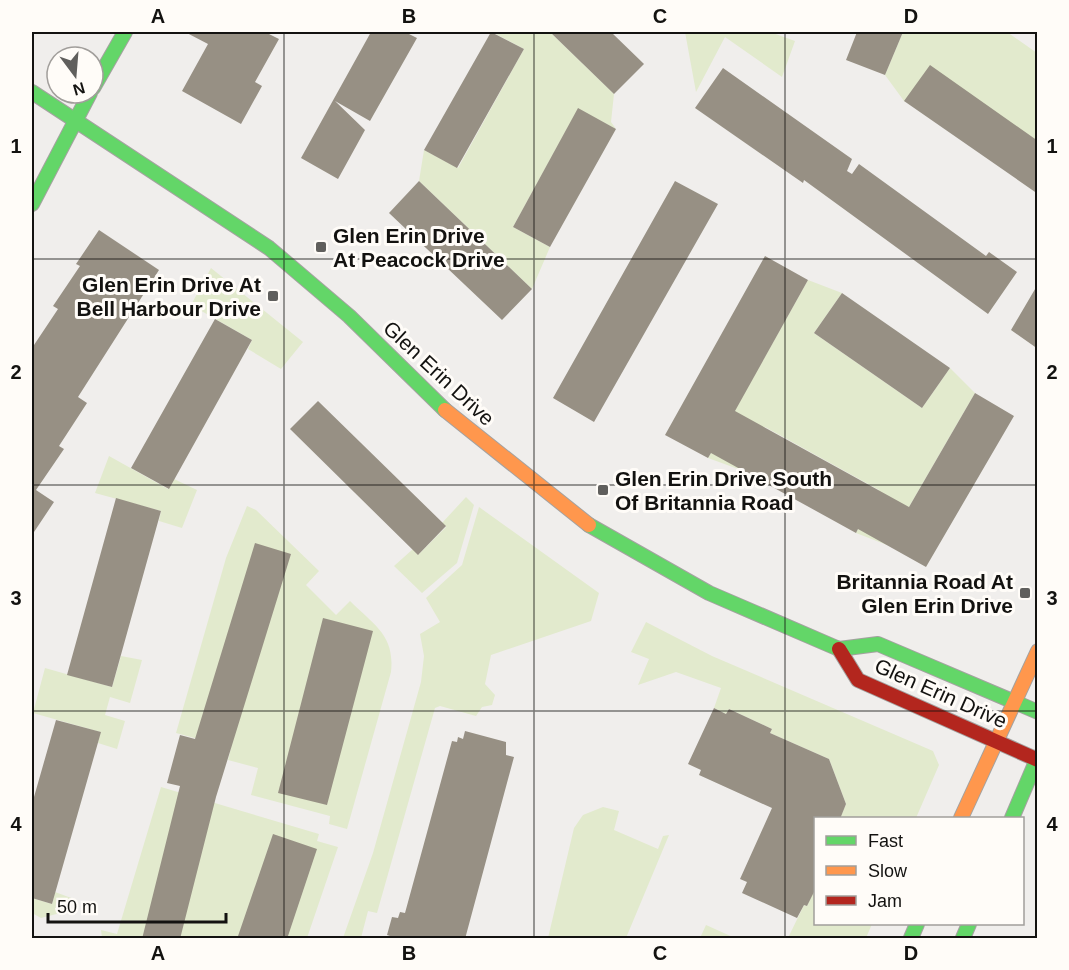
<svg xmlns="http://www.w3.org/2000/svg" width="1069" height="970" font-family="Arial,sans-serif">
<rect width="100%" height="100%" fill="#f0eeec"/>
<path fill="#e2eacd" d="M 492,32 L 550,32 L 614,94 L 611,122 L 616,129 L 578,109 L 513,227 L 550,247 L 532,289 L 419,181 L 424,150 L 458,168 L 524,49 Z
M 685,32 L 770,32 L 795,41 L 782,77 L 725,37 L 696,92 Z
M 903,32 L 1007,32 L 1037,53 L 1037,141 L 904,101 L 885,75 Z
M 211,268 L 303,342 L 281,369 L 248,349 L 252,340 L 191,305 Z
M 808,280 L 842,293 L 814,333 L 922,408 L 950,368 L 975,393 L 887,545 L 856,533 L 879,490 L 765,427 L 741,470 L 708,458 Z
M 109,456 L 168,489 L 174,479 L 197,490 L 182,528 L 159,521 L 161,511 L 95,493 Z
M 466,497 L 474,505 L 457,563 L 422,593 L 394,566 L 413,549 L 419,554 L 446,527 L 442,523 Z
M 247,506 L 256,510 L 319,571 L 306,585 L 336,615 L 350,601 C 374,625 395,635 391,672 L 347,829 L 329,824 L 330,816 L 251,795 L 258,768 L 228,760 L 231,748 L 176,733 L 226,558 Z
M 479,507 L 599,593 L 591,621 L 491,655 L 485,684 L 495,695 L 492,705 L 482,707 L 476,716 L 440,706 L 435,708 L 377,913 L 368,911 L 361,938 L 343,938 L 373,853 L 421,682 L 424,656 L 420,634 L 440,622 L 426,598 L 462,565 Z
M 646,622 L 712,656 L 933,751 L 939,765 L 916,818 L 840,818 L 846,804 L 829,759 L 770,733 L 772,729 L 729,709 L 726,714 L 714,708 L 721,688 L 676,672 L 638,685 L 649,659 L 631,652 Z
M 121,656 L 142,660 L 130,703 L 110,697 L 105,715 L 125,721 L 117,749 L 98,743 L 100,732 L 33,713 L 45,668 L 112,687 Z
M 161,787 L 319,834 L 317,841 L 338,847 L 307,938 L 102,938 L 101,930 L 117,934 Z
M 603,807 L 619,811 L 614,830 L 658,849 L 663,836 L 669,835 L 626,938 L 548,938 L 574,828 L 583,815 Z
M 815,888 L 816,924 L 872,924 L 866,938 L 788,938 L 804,905 L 807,906 Z
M 55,892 L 74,899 L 64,912 L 41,918 L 32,913 L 32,898 L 52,904 Z
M 706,925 L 735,938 L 700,938 Z"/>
<path fill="#979084" d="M 185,32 L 265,32 L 279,39 L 255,82 L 262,86 L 241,124 L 182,91 L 208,44 Z
M 371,32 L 405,32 L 417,38 L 370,121 L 335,101 L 365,130 L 338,179 L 301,158 Z
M 491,32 L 524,49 L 457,168 L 424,150 Z
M 550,32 L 611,32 L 644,64 L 614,94 Z
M 857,32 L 903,32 L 885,75 L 846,60 Z
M 930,65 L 1038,141 L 1038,194 L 904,101 Z
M 723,68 L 852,159 L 847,171 L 852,174 L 859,164 L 986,256 L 989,252 L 1017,272 L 988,314 L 804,180 L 803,183 L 695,108 Z
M 578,108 L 616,129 L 550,247 L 513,227 Z
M 419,181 L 532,289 L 502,320 L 389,213 Z
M 675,181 L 718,204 L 594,422 L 553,398 Z
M 99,230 L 159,270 L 78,397 L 87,403 L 59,446 L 64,449 L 36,490 L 54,502 L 32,535 L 32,348 L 58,309 L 53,306 L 80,266 L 76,264 Z
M 765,256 L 808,280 L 735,411 L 909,507 L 975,393 L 1014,416 L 926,567 L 858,529 L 856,533 L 711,453 L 708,458 L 665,435 Z
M 1038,284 L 1038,349 L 1011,330 Z
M 842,293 L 950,368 L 922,408 L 814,333 Z
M 215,319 L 252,340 L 169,489 L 131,468 Z
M 318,401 L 446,526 L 418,555 L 290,429 Z
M 116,498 L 161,511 L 112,687 L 67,675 Z
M 255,543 L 291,554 L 216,797 L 180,939 L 142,939 L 180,786 L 167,783 L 180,735 L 195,739 Z
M 323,618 L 373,631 L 327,805 L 278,793 Z
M 714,708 L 726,714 L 729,709 L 772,729 L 770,733 L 829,759 L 846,804 L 840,819 L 816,819 L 816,888 L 807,906 L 804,905 L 797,918 L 742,893 L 747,882 L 740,879 L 772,808 L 699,775 L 701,770 L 688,764 Z
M 56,720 L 101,732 L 52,904 L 32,898 L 32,804 Z
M 465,731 L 506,742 L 506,755 L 514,757 L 465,939 L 399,939 L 387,935 L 392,917 L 398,918 L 400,912 L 405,913 L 452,741 L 457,742 L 458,737 L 463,739 Z
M 273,834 L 317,849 L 287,939 L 237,939 Z"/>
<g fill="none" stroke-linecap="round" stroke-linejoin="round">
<g stroke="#a4a2a0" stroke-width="16">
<path id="fast" d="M 93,88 L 125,32
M 32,92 L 269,248 L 349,316 L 445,410
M 32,204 L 90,93
M 589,525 L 709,593 L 839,649 L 878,644 L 1038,712
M 1012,818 L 1038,757
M 911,938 L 917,924
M 963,938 L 969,924"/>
</g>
<g stroke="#a4a2a0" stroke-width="16">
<path id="slow" d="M 445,410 L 589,525
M 961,818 L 1038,651"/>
</g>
<g stroke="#a4a2a0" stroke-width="16">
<path id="jam" d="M 839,649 L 858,680 L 1038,760"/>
</g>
<use href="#fast" stroke="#63d668" stroke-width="14"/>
<use href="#slow" stroke="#ff974d" stroke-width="14"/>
<use href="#jam" stroke="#b3261e" stroke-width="14"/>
</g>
<path fill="none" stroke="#131210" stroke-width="1.5" stroke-opacity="0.55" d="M 284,32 L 284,938M 534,32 L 534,938M 785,32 L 785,938M 32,259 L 1038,259M 32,485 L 1038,485M 32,711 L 1038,711"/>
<g fill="#605f5d" stroke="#fffcf8" stroke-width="2">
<rect x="315" y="241" width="12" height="12" rx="3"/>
<rect x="267" y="290" width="12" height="12" rx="3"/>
<rect x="597" y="484" width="12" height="12" rx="3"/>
<rect x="1019" y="587" width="12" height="12" rx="3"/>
</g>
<g text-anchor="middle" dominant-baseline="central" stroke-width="6" stroke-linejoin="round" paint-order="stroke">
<g font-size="21" font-weight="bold" fill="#131210" stroke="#fffcf8" text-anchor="start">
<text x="333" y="235">Glen Erin Drive<tspan x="333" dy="24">At Peacock Drive</tspan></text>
<text x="261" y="284" text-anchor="end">Glen Erin Drive At<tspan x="261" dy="24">Bell Harbour Drive</tspan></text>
<text x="615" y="478">Glen Erin Drive South<tspan x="615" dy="24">Of Britannia Road</tspan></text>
<text x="1013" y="581" text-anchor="end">Britannia Road At<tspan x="1013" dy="24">Glen Erin Drive</tspan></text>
</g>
<g font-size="21" fill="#131210" stroke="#fffcf8">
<text transform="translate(439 373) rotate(43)">Glen Erin Drive</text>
<text transform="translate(941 693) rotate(24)">Glen Erin Drive</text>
</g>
</g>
<rect width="1069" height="970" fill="none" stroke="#fffcf8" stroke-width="66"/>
<rect x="814" y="817" width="210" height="108" fill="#fffcf8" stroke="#a19e9b" stroke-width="1.5"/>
<rect x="826" y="836" width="30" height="9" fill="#63d668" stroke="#a19e9b" stroke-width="1.5"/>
<text x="868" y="847" font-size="18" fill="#131210">Fast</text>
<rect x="826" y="866" width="30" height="9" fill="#ff974d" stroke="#a19e9b" stroke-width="1.5"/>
<text x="868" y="877" font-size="18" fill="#131210">Slow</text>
<rect x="826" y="896" width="30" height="9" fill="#b3261e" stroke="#a19e9b" stroke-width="1.5"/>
<text x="868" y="907" font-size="18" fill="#131210">Jam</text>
<g transform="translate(75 75) rotate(164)"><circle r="28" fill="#fffcf8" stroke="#a19e9b" stroke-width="1.5"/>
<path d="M0-4.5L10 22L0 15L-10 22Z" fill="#605f5d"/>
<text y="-9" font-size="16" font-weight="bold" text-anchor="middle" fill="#131210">N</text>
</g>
<path d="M48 913v9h178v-9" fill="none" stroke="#131210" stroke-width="3"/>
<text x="57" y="913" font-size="18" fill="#131210" stroke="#fffcf8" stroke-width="4.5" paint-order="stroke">50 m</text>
<rect x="33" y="33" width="1003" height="904" fill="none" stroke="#131210" stroke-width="2"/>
<g font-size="20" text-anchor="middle" font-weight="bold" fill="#131210">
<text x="158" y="23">A</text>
<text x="409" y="23">B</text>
<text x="660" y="23">C</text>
<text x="911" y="23">D</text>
<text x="16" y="153">1</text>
<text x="1052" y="153">1</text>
<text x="16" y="379">2</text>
<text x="1052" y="379">2</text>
<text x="16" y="605">3</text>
<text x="1052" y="605">3</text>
<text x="16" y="831">4</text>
<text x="1052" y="831">4</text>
<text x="158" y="960">A</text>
<text x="409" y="960">B</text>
<text x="660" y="960">C</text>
<text x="911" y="960">D</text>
</g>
</svg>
